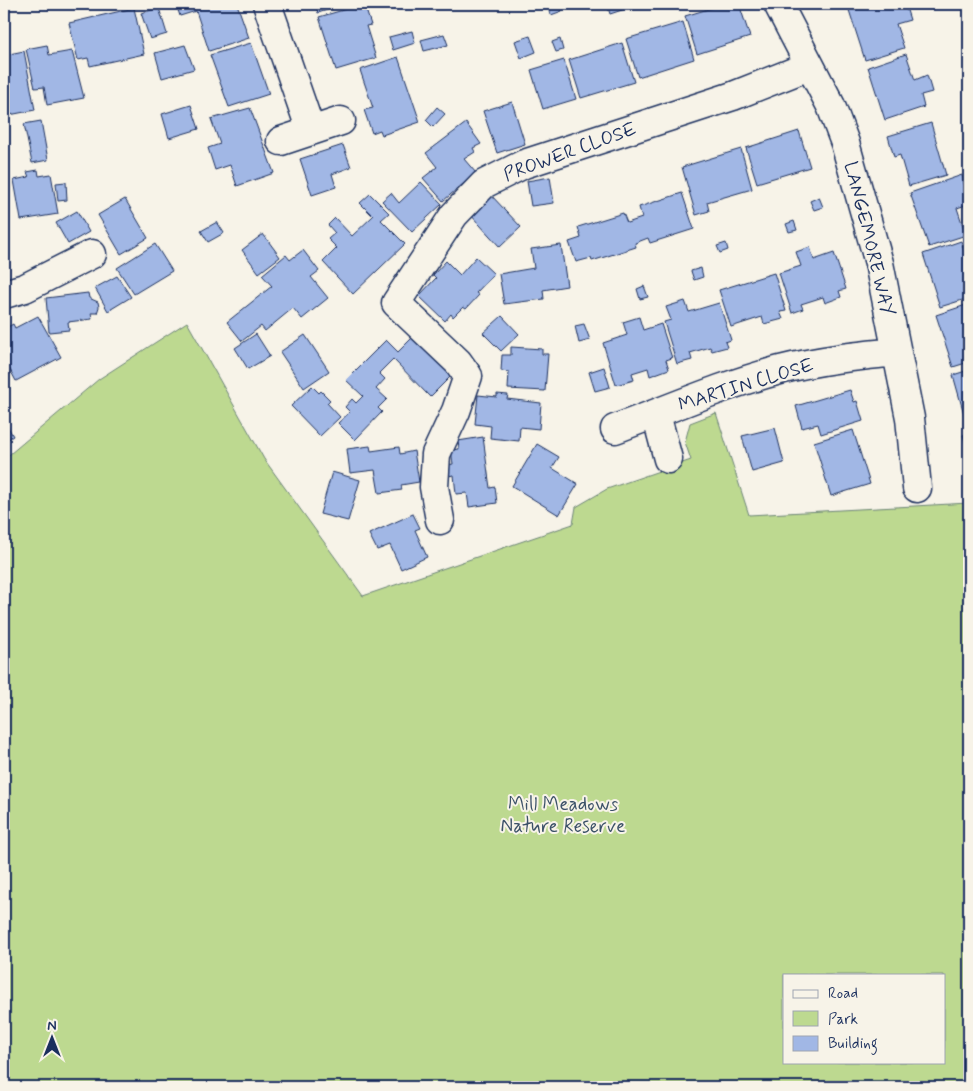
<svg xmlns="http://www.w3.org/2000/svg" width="973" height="1091" font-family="Mynerve,sans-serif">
<rect width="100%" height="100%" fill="#f7f3e8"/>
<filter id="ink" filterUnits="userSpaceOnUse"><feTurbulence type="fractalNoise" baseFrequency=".02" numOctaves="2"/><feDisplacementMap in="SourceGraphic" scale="10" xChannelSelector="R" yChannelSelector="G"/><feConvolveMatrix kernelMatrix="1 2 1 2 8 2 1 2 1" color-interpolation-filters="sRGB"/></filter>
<g filter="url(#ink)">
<path fill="#bdd990" stroke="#6c8477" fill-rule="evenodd" d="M 187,322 L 264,459 L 363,596 L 573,524 L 576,507 L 607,489 L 691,460 L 685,442 L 690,423 L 716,413 L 749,515 L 969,503 L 969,1087 L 4,1087 L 4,459 L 99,379 ZM 784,975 L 944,975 L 944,1062 L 784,1062 Z"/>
<path fill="#a1b7e5" stroke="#1b2f5e" d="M 176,4 L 237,4 L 249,38 L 209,51 L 196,11 L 180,16 Z
M 315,4 L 346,4 L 318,13 Z
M 364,4 L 371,25 L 366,26 L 376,58 L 336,70 L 319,17 Z
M 559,4 L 562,11 L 551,15 L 549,7 Z
M 607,4 L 623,4 L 625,9 L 610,14 Z
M 725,4 L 739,4 L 750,37 L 697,54 L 685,16 Z
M 858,4 L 888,4 L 890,8 L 905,4 L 910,20 L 896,24 L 904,48 L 865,60 L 848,7 Z
M 134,8 L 144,54 L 90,66 L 88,58 L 78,60 L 69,23 Z
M 159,8 L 167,34 L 150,39 L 141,13 Z
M 683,22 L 694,59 L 638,77 L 626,39 Z
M 412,31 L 415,43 L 393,50 L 389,37 Z
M 444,34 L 448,45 L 424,51 L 421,40 Z
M 530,36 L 536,52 L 521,58 L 515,41 Z
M 560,39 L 563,50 L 556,52 L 552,42 Z
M 251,43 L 269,94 L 229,107 L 210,55 Z
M 622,43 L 634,82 L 581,98 L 569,60 Z
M 47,45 L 49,55 L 72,51 L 84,98 L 47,105 L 44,87 L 35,88 L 26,49 Z
M 185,45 L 194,69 L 162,78 L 155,53 Z
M 24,51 L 35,110 L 4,116 L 4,55 Z
M 906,54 L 915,80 L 927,75 L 932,92 L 921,95 L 924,107 L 885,120 L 868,67 Z
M 398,57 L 420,122 L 382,135 L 380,130 L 372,133 L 364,110 L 373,108 L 360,70 Z
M 564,60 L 576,99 L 543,109 L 531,70 Z
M 512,102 L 525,144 L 497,153 L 483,111 Z
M 191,105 L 199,129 L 169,138 L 162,114 Z
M 437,107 L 445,114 L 433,127 L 426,120 Z
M 250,108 L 274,173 L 237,186 L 230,165 L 215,170 L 208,148 L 220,144 L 211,119 Z
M 41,121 L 48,160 L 32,163 L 24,124 Z
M 466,123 L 481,144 L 473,148 L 475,152 L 464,159 L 476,173 L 443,201 L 423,178 L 437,167 L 426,153 Z
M 931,123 L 946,175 L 909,186 L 900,155 L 894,157 L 888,136 Z
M 799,131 L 810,167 L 757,183 L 746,148 Z
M 343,145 L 351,167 L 332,174 L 336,187 L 312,195 L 300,159 Z
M 741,149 L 752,189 L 707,202 L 709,211 L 696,215 L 682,167 Z
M 38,170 L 39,176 L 51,174 L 58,214 L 21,220 L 14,180 L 29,177 L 27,172 Z
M 962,175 L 969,204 L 957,208 L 966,235 L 929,247 L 910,193 Z
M 550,177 L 554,203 L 531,206 L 527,181 Z
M 66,182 L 67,200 L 58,201 L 56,183 Z
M 421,182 L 442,204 L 412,232 L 382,201 L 391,193 L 399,203 Z
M 682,193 L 694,229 L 650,243 L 648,238 L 635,243 L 636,247 L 592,261 L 591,258 L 576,262 L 569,242 L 581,238 L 578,227 L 623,213 L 627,223 L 642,218 L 639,207 Z
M 370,194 L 389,213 L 381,220 L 405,244 L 353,294 L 323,262 L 337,248 L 328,239 L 335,233 L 328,225 L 335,218 L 352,236 L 373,216 L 360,203 Z
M 490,194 L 521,227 L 500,247 L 469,213 Z
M 819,197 L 823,207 L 814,210 L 810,201 Z
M 125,199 L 148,238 L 121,254 L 98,215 Z
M 77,211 L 89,232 L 68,244 L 56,223 Z
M 794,221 L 797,230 L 789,232 L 786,224 Z
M 217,222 L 224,233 L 208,242 L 201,231 Z
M 263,234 L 280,257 L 259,273 L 242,250 Z
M 961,241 L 969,266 L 969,298 L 940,307 L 923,254 Z
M 726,243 L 728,250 L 720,253 L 717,246 Z
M 155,244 L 172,271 L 134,294 L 117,268 Z
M 561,245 L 567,286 L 543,290 L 544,299 L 504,304 L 499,274 L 534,268 L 531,249 Z
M 810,247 L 814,260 L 834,253 L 846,289 L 839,291 L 841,297 L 825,303 L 823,297 L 801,304 L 803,309 L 792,313 L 779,273 L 801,266 L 796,252 Z
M 303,250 L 319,271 L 311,277 L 328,298 L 302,319 L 293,308 L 265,331 L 261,326 L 242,341 L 227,322 L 272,286 L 262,275 L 286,255 L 290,260 Z
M 476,257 L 494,274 L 476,293 L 479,295 L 466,309 L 463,307 L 453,317 L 451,314 L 445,321 L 419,296 L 436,278 L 433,275 L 446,261 L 460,275 Z
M 701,268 L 703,277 L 694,280 L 691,271 Z
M 774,273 L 786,311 L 780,312 L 783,319 L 764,324 L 762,317 L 731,327 L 719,290 Z
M 117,276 L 131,297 L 108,311 L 95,288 Z
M 644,286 L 648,297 L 640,299 L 637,289 Z
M 88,293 L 89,298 L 98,302 L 99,307 L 97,313 L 91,313 L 92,319 L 68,322 L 69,330 L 49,332 L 46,298 Z
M 685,301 L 689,312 L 719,303 L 731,340 L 725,342 L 727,347 L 712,351 L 710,347 L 690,353 L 692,360 L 677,364 L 664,322 L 671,320 L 666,307 Z
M 969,304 L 969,362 L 953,367 L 936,315 Z
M 38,316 L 61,357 L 16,381 L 8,366 L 4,368 L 4,329 L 13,324 L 15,328 Z
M 502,316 L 519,334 L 501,351 L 483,333 Z
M 639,317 L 643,330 L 661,324 L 672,358 L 666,360 L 669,369 L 650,376 L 648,368 L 632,373 L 634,380 L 616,385 L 603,343 L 627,335 L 623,322 Z
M 584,324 L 590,340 L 579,343 L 575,326 Z
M 256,334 L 270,356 L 248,369 L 235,348 Z
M 416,334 L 454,373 L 430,397 L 393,359 L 379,373 L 385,379 L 376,389 L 387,399 L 378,408 L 382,412 L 355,440 L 338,423 L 350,412 L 345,407 L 352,399 L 356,403 L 363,396 L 346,380 L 386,340 L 398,352 Z
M 305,335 L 329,371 L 304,388 L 280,352 Z
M 511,347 L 542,349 L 542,354 L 548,354 L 545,391 L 508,389 L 509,372 L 501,371 L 502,355 L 511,355 Z
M 604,367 L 610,387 L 595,391 L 589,372 Z
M 969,370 L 969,428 L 968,428 L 953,375 Z
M 312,386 L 319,393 L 321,391 L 330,400 L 327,403 L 340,417 L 320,436 L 291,406 Z
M 850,390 L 854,402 L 857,401 L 863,421 L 821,434 L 818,424 L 802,428 L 796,406 Z
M 497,394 L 508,395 L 507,399 L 541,403 L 539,429 L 520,427 L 519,441 L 490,438 L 491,426 L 475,424 L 478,395 L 497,397 Z
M 8,427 L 13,436 L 4,442 L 4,429 Z
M 775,428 L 784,463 L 752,472 L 742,436 Z
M 853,430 L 870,484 L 831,496 L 814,442 Z
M 969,433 L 969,455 L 963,435 Z
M 483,437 L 490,488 L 495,487 L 497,503 L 469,507 L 467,493 L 456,494 L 454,475 L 448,476 L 447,465 L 453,464 L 451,450 L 459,449 L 458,441 Z
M 537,444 L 559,457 L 552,468 L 578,484 L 559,515 L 512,486 Z
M 370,446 L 371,451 L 399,447 L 400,454 L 414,451 L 419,482 L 401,485 L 402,490 L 379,493 L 375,470 L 350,473 L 347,449 Z
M 332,472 L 360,480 L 348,521 L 320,514 Z
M 413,514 L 420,528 L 415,530 L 427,557 L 401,569 L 390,545 L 377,550 L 369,534 Z"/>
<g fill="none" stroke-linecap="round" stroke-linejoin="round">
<g stroke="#1b2f5e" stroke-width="31">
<path id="street" d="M 267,4 L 311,131
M 778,4 L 831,106 L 845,143 L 879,263 L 910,418 L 917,488
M 281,141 L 341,121
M 4,294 L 25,288 L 92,254
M 656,414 L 668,459
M 615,429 C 669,409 723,385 780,370 C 818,360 857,356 896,352
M 440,520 L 434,487 L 436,454 L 456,411 L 468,376 L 458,362 L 396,303 L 454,215 L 484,184 L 524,164 L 733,96 L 809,66"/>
</g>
<use href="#street" stroke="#f7f3e8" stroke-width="28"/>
</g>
</g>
<g text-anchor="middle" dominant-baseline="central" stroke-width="4" stroke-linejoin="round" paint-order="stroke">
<g font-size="19" fill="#1b2f5e" stroke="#f7f3e8">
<text transform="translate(570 152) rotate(-20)">PROWER CLOSE</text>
<text transform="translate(869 239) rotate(76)">LANGEMORE WAY</text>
<text transform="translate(746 385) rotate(-17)">MARTIN CLOSE</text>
</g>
<g font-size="19" fill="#3b5168" stroke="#f7f3e8">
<text x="563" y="804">Mill Meadows<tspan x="563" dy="22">Nature Reserve</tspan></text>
</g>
</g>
<rect width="973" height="1091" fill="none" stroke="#f7f3e8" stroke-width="20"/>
<rect x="10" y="10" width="953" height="1071" fill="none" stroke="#1b2f5e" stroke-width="2" filter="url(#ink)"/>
<rect x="783" y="974" width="162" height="90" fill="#f7f3e8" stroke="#9fa5b1"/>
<rect x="793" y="990" width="25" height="8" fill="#f7f3e8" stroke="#9fa5b1"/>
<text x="828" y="998" font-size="15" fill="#1b2f5e">Road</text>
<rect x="793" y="1011" width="25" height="15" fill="#bdd990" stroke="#9fa5b1"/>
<text x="828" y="1024" font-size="15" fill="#1b2f5e">Park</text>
<rect x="793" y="1036" width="25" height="15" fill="#a1b7e5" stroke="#9fa5b1"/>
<text x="828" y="1048" font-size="15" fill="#1b2f5e">Building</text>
<g transform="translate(52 1038)" stroke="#f7f3e8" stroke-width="4" paint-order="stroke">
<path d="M0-4L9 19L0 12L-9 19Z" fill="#1b2f5e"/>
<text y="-8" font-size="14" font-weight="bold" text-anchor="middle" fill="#1b2f5e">N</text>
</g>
</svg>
